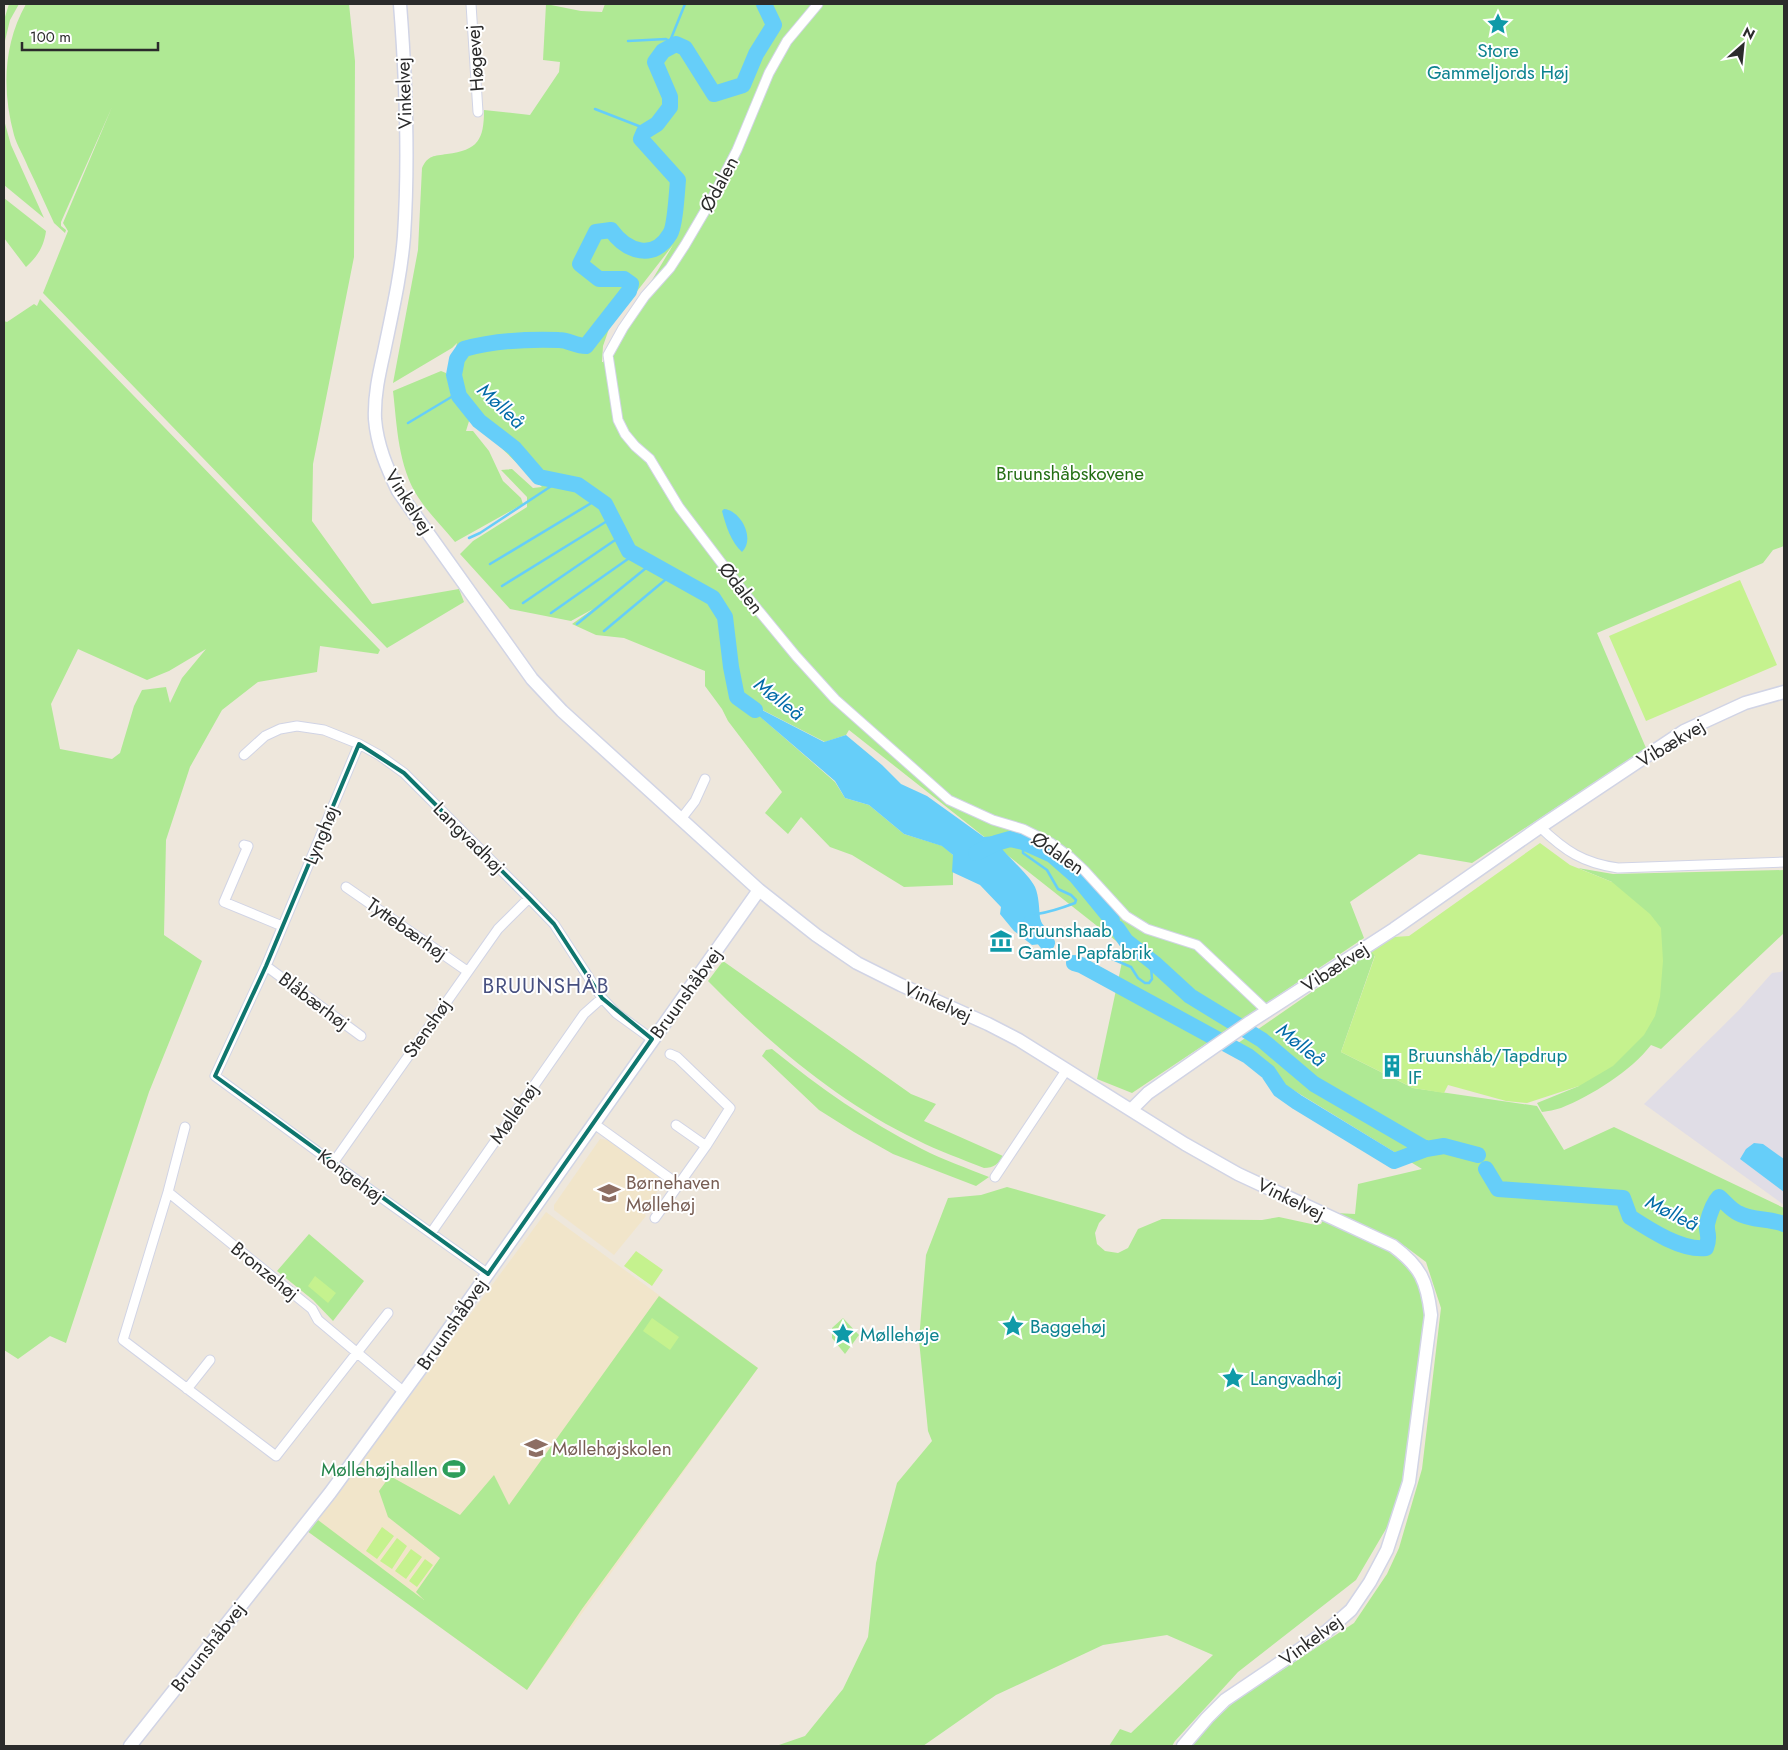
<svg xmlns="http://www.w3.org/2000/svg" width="1788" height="1750" font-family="Jost,sans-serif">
<rect width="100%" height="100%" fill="#eee7dc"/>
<path fill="#e0dde6" d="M1784 968V1205L1644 1104 1738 1011 1772 973 1781 972Z"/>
<path fill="#f1e5ca" d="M600 1139 608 1140 665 1181 643 1211 646 1216 614 1255 554 1210V1205Z
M546 1212 758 1368 527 1690 307 1531 365 1457Z"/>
<path fill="#afe994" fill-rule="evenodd" d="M9 4H19L10 20 4 45V20Z
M26 4H349L355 61 354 257 313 464 312 521 372 604 459 589 464 602 387 648 43 293 68 231 63 223 112 107 61 222V226L66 230 65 233 54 223C45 204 37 185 28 167 24 156 17 146 14 135 2 91 3 45 26 4Z
M546 4 581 11 602 12 605 4H1784V546L1773 550 1763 563 1597 633 1646 748 1472 863 1419 854 1350 902 1364 938 1132 1093 1097 1079 1125 948 849 730 846 735 825 742 739 698 835 782 845 798 869 805 904 834 943 846 953 855V885L904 887 852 855 830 847 801 817 788 834 765 813 782 792 728 721 722 709 705 686V671L624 638 596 635 572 624 593 609 571 621 510 609 460 554 473 541 527 507V497L501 470 512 469 533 488 542 487 470 418 466 431H473L489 451 503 481 521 498 523 504 455 542C443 527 428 513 418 497 398 466 397 426 393 391L441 371 446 373 451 395 465 411C446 381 449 376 457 343L452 348 393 383 418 250 422 168C428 155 434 156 447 154 478 150 484 140 484 110L530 115 559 72 560 62 543 60ZM673 245 603 362H602L603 346 610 326Z
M4 120 11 145 44 218 4 185Z
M4 198 46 231C44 246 38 256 26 267L4 238Z
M40 299 380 650 378 654 320 646 317 672 258 682 222 710 190 767 166 840 164 935 202 961 149 1092 66 1343 50 1336 18 1359 4 1350V321L7 322 34 304 37 306ZM78 649 147 680 169 671 206 649 182 678 170 703 166 687 142 690 134 706 120 753 112 759 60 749 51 704Z
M1578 868 1613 874 1784 870V933L1661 1049 1651 1045C1631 1071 1591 1096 1561 1108 1555 1110 1548 1111 1542 1112L1537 1103 1579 1086 1612 882Z
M1371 951 1375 955 1341 1052 1413 1088 1537 1106 1564 1150 1614 1127 1784 1208V1746H1191L1202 1732 1235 1701 1354 1623 1387 1574 1399 1548 1422 1469 1441 1308 1426 1262 1406 1247 1336 1213 1355 1214 1358 1184 1422 1169 1228 1050Z
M723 961 911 1094 936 1104 924 1121 1003 1156C998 1164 994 1168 984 1168 962 1159 938 1151 917 1140 838 1102 769 1043 708 981Z
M772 1049C820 1088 867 1121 922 1149 943 1160 967 1168 989 1177L976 1186 893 1154 854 1132 819 1110 762 1056 766 1050Z
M1007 1187 1106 1215 1099 1223 1095 1233 1097 1244 1105 1251 1118 1253 1128 1248 1138 1229 1162 1219 1262 1220 1279 1217 1316 1225 1321 1224 1323 1220 1387 1249 1411 1267 1425 1300 1426 1332 1403 1500 1356 1580 1238 1672 1175 1741 1172 1746H1109L1120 1729 1131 1733 1213 1655 1167 1635 1103 1645 996 1695 923 1746H776L805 1736 843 1689 868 1637 876 1563 897 1483 932 1441 928 1431 919 1340 926 1255 948 1198 981 1195Z
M309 1234 364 1281 333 1321 313 1300 277 1271Z
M659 1296 758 1368 582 1609 527 1690 307 1531 318 1520 424 1600 416 1592 440 1558 388 1517 379 1491 390 1476 460 1515 494 1475 509 1505Z
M843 1318 859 1335 845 1354 832 1338V1328Z"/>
<path fill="#c5f28e" d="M1740 580 1777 665 1646 721 1609 636Z
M1540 843 1570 865 1612 882 1650 914 1661 928 1663 961 1660 997 1655 1016 1644 1035 1613 1066 1579 1086 1527 1103 1506 1101 1448 1085 1444 1093 1413 1088 1341 1052 1375 956 1371 951 1394 937 1409 936Z
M636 1251 663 1270 652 1286 624 1266Z
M315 1276 336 1293 328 1303 308 1286Z
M652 1318 679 1337 670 1350 643 1331Z
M382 1527 394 1536 377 1559 366 1551Z
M397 1538 407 1546 392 1569 380 1561Z
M411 1549 422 1557 406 1579 395 1571Z
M425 1559 433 1565 417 1587 409 1581Z"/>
<path fill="#66cef9" d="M724 509C740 510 756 538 742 552 731 542 726 526 722 511Z
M737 697 824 742 846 735 882 765 901 784 927 796 984 837 994 836C998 850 1027 871 1035 887 1039 896 1039 908 1040 918 1042 924 1044 930 1046 937L1041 944 1032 945 1014 931 1000 914 1001 907 980 885 952 872 953 855 942 846 904 834 869 805 845 798 835 781Z
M1754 1143 1763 1144 1784 1159V1192L1740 1159 1746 1149Z"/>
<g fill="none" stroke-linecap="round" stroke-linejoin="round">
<path stroke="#66cef9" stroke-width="2.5" d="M628 41 666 39 676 44
M670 41 685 4
M595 109 649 130
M408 423 458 393
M469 538 480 533 559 481
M490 564 598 499
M502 586 612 518
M523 603 621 536
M551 613 635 554
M577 624 651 564
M604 631 671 575
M1023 842V853L1047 870 1058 889 1071 895 1076 900 1075 903C1062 908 1050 912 1037 914
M1081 965 1090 953 1094 951 1131 967 1138 978 1145 983H1149L1152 979 1151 967 1154 963"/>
<path stroke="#66cef9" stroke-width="16" d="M755 710 737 697 731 667 725 617 713 598 629 551 605 504 578 485 539 477 514 448 479 421 459 396 454 375 457 359 464 349C492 341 529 339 559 340 568 340 576 346 586 346L629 291 631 284 624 279H599L580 264 596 232 611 230C627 252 654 261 670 234 675 227 677 191 678 180L641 139 644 132 657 124 670 107V97L655 62 663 51 676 44 685 48 714 94 743 85 756 54 774 25 764 4
M976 853 996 843 1010 839 1023 842 1052 855 1076 876 1112 920
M1031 922 1047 943
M1117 928 1126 941 1154 963 1190 996 1262 1040 1314 1084 1426 1149
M1074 963 1081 965 1248 1056 1268 1072 1280 1090 1297 1102 1394 1161 1426 1149 1444 1146 1478 1155
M1486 1169 1498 1189 1623 1198 1630 1217C1650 1230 1682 1251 1706 1248 1711 1235 1706 1234 1707 1224 1709 1216 1713 1203 1719 1197 1725 1202 1731 1210 1738 1213 1752 1221 1769 1218 1784 1224"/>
<defs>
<path id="street" d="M471 4 478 112
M818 4 787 41 769 73 737 150 712 199 685 245 670 268 645 296 623 328 608 355 618 420 625 434 635 446 650 459 679 507 745 594 796 656 835 699 949 800 993 820 1023 829 1051 843 1070 857 1084 870 1126 916 1147 929 1197 945 1267 1011
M359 744 266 966 215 1076 333 1163 488 1274
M244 755 265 736 280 729 297 726 324 730 359 744 379 755 404 773 529 898 554 924 602 998 616 1013 652 1039
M681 819 695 801 705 779
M1540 827C1565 851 1583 863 1618 868L1784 862
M244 845 248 846 224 902 282 926
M346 887 467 971
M266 966 361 1036
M593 1123 679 1185
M676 1125 706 1146
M185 1127 168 1192 123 1340 276 1456 388 1313
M333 1163 498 929 529 898
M995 1177 1067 1069
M168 1192 312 1309 318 1320 404 1392
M655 1218 706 1146 730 1108 677 1057 670 1054
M431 1233 584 1014 602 998
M187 1389 210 1360"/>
<path id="secondary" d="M400 4C406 80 409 159 404 236 401 275 392 313 384 352 379 374 374 396 375 419 377 445 387 468 398 491L532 679 562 711 759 890 816 935 857 963 901 985 988 1024 1019 1040 1185 1144 1238 1174 1393 1246C1421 1267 1427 1281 1431 1315L1409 1482 1387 1550 1370 1582 1351 1610 1327 1631 1225 1700 1207 1718 1183 1746
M1131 1110 1148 1093 1250 1022 1394 929 1540 827 1684 731 1745 703 1784 692
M130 1746 330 1493 419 1371 759 890"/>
</defs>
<use href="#street" stroke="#d1d4e5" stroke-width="11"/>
<use href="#secondary" stroke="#d1d4e5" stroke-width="15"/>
<use href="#street" stroke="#fff" stroke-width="9"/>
<use href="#secondary" stroke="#fff" stroke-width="12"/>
</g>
<path fill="none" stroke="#0f766e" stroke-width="4" stroke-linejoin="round" d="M359 744 404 773 529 898 554 924 602 998 652 1039 488 1274 215 1076 266 966Z"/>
<defs>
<symbol id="sight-bare" viewBox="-9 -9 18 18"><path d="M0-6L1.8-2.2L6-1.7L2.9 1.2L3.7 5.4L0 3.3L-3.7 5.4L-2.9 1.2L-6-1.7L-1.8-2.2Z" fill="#0f9aa8" stroke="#fff" stroke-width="2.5" paint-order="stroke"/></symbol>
<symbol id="museum-bare" viewBox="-9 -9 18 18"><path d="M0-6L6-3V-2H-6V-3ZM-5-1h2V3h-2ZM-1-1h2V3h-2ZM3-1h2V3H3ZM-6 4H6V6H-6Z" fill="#0f9aa8" stroke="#fff" stroke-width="2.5" paint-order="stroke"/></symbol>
<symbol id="building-bare" viewBox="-9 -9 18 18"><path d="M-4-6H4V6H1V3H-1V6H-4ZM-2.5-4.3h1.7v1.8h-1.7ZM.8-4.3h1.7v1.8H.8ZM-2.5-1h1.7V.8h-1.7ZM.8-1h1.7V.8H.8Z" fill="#0f9aa8" stroke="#fff" stroke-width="2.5" paint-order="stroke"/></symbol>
<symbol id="school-bare" viewBox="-9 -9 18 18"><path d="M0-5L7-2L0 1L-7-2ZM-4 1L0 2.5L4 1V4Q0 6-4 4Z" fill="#8d6e63" stroke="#fff" stroke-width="2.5" paint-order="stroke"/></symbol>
<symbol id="stadium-bare" viewBox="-9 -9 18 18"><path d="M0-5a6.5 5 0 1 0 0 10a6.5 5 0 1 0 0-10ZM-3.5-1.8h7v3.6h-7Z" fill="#2e9e5b" stroke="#fff" stroke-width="2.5" paint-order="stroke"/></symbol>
</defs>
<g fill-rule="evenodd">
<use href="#sight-bare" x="1482" y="8" width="32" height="32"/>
<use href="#museum-bare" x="985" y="925" width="32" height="32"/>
<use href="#building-bare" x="1376" y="1050" width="32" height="32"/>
<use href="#school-bare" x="593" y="1177" width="32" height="32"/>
<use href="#sight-bare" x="997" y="1310" width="32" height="32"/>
<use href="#sight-bare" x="827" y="1318" width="32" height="32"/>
<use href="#sight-bare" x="1217" y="1362" width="32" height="32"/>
<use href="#school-bare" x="520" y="1432" width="32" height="32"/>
<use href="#stadium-bare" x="438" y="1453" width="32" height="32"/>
</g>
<g text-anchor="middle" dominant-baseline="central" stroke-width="4" stroke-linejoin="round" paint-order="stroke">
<g font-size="19" fill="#0d838f" stroke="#fff" text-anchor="start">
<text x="1498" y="50" text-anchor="middle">Store<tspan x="1498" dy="22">Gammeljords Høj</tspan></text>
<text x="1018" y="930">Bruunshaab<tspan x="1018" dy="22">Gamle Papfabrik</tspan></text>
<text x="1408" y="1055">Bruunshåb/Tapdrup<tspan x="1408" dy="22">IF</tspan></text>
<text x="1030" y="1326">Baggehøj</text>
<text x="860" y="1334">Møllehøje</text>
<text x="1250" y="1378">Langvadhøj</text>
</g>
<g font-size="19" fill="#2b2b2b" stroke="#fff">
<text transform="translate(475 58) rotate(-94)">Høgevej</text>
<text transform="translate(404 93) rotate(-92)">Vinkelvej</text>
<text transform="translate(719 184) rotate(-62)">Ødalen</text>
<text transform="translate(409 502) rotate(58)">Vinkelvej</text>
<text transform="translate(741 588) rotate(52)">Ødalen</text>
<text transform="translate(1671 743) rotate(-31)">Vibækvej</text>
<text transform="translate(321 835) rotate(-68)">Lynghøj</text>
<text transform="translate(469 838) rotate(45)">Langvadhøj</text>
<text transform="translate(1058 853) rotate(35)">Ødalen</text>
<text transform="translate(407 929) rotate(35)">Tyttebærhøj</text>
<text transform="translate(1335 967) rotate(-33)">Vibækvej</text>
<text transform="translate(686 993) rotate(-54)">Bruunshåbvej</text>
<text transform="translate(314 1001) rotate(37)">Blåbærhøj</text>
<text transform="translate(938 1002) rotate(24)">Vinkelvej</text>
<text transform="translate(427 1028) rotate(-55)">Stenshøj</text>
<text transform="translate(514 1113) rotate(-55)">Møllehøj</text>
<text transform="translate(351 1176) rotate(36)">Kongehøj</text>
<text transform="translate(1291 1199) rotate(26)">Vinkelvej</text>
<text transform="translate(265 1271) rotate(39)">Bronzehøj</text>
<text transform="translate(452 1324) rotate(-55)">Bruunshåbvej</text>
<text transform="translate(1311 1640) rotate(-36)">Vinkelvej</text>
<text transform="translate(208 1647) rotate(-52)">Bruunshåbvej</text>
</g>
<g font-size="19" fill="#246f14" stroke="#fff">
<text x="1070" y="473">Bruunshåbskovene</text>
</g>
<g font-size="19" fill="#785e54" stroke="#fff" text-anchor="start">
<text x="626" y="1182">Børnehaven<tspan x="626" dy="22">Møllehøj</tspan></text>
<text x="552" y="1448">Møllehøjskolen</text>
</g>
<g font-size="19" fill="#27864d" stroke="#fff" text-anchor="end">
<text x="438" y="1469">Møllehøjhallen</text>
</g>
<g font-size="20" font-style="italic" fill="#026ba8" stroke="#fff">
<text transform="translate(501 406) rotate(43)">Mølleå</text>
<text transform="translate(779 699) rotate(38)">Mølleå</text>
<text transform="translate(1301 1045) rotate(39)">Mølleå</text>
<text transform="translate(1672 1213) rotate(27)">Mølleå</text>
</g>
<g font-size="21" letter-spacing="1" fill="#475080" stroke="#fff">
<text x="546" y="986">BRUUNSHÅB</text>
</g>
</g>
<rect width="1788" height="1750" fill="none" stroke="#2b2b2b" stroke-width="10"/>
<g transform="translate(1743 45) rotate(27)" stroke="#ffffff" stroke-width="4" paint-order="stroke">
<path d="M0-4L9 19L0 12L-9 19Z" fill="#2b2b2b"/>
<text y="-8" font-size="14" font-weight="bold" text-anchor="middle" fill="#2b2b2b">N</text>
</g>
<path d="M22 42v8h136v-8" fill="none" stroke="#2b2b2b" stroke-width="2.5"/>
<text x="30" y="42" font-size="15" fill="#2b2b2b" stroke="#ffffff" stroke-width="4" paint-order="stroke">100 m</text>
</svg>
